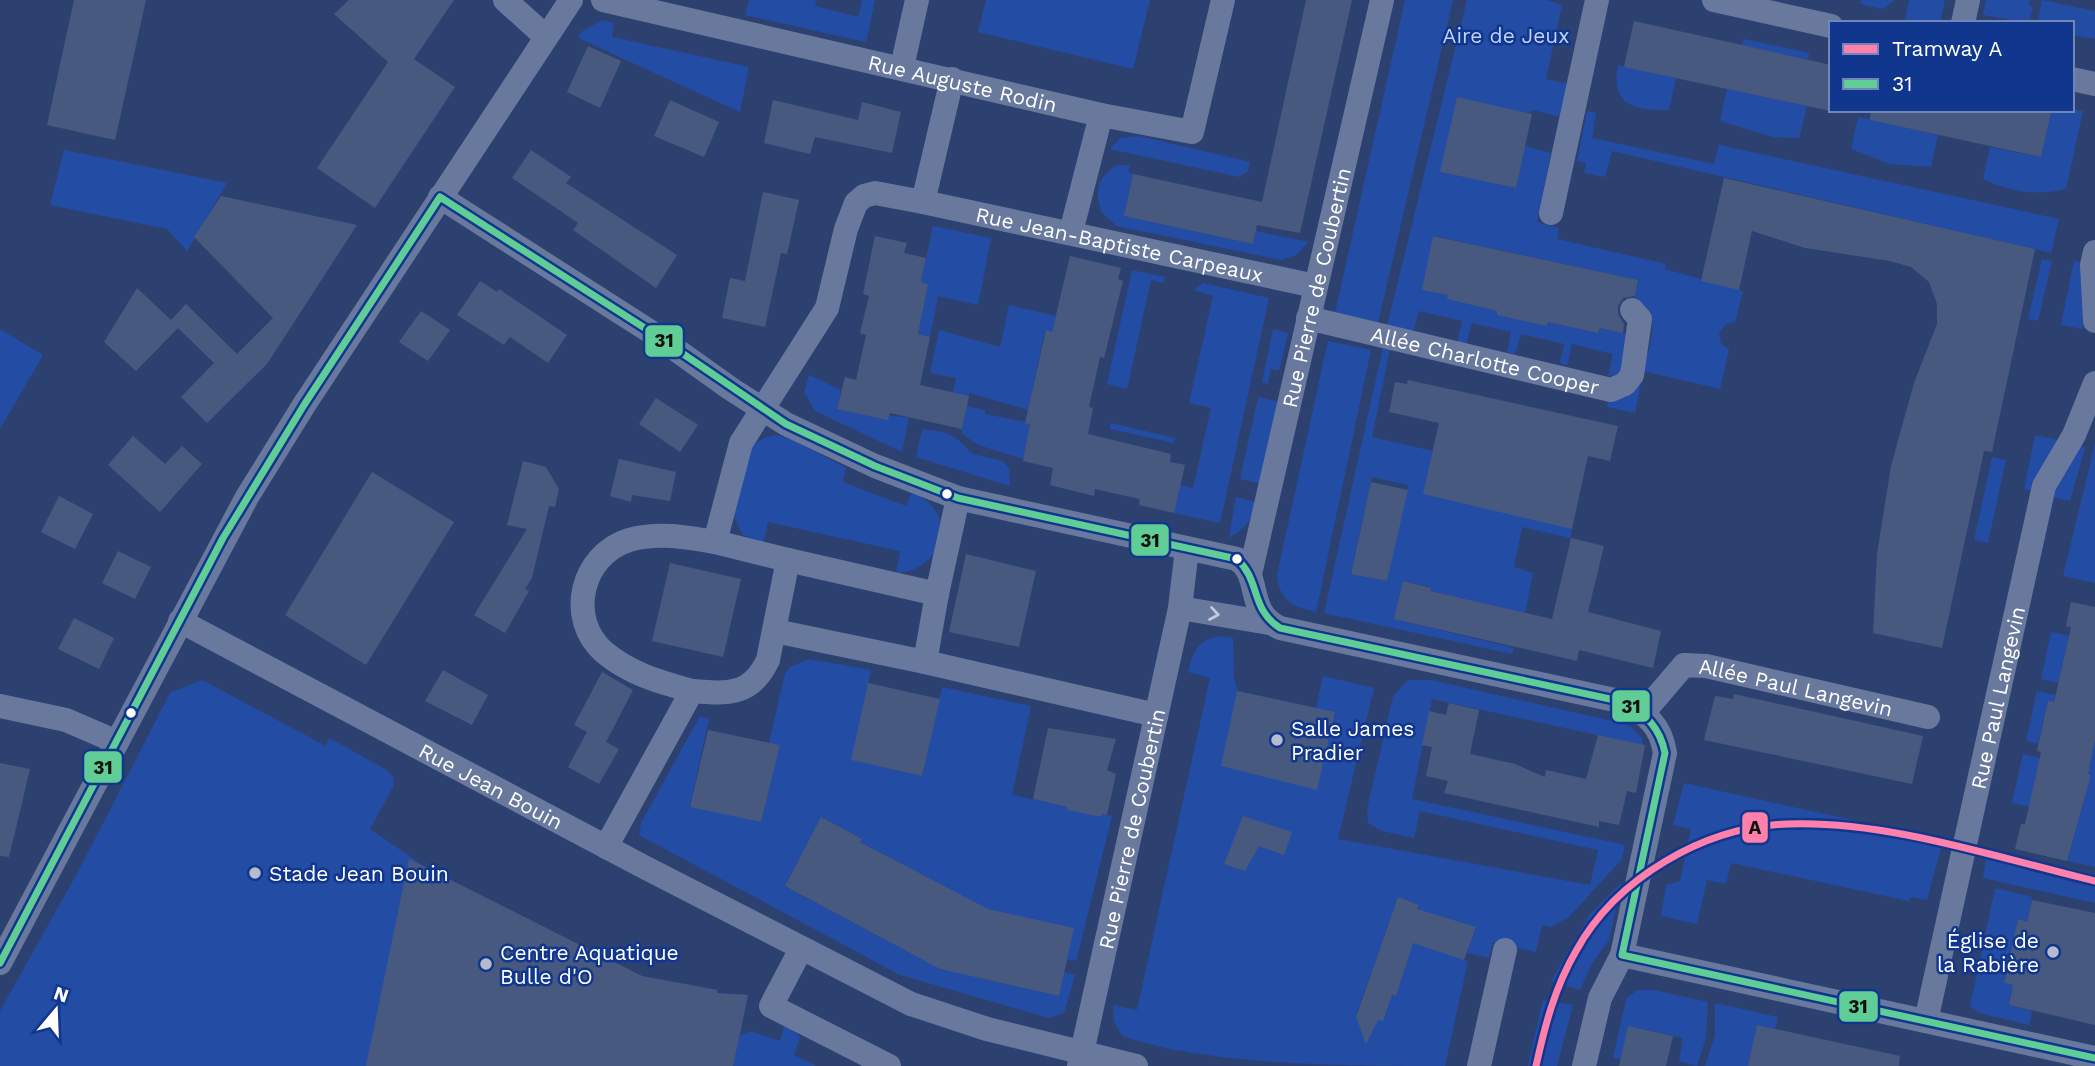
<svg xmlns="http://www.w3.org/2000/svg" width="2095" height="1066" font-family="'Work Sans',sans-serif">
<rect width="100%" height="100%" fill="#2d4171"/>
<path fill="#234ca5" fill-rule="evenodd" d="M749 0H816L815 6 858 17 862 0H875L866 42 745 15Z
M986 0H1150L1133 69 978 32Z
M1405 0H1453L1378 323 1335 313Z
M1467 0H1546L1562 5 1546 79 1568 84 1561 117 1533 110 1441 172 1461 177H1498L1497 184 1515 188 1524 146 1551 153 1537 222 1559 228 1557 239 1666 264 1665 269 1743 291 1735 322 1726 324 1719 333 1721 344 1729 349 1720 389 1643 371C1650 340 1663 319 1635 297L1638 280 1434 236 1422 290 1448 295V299L1497 311V315L1547 326 1548 322 1598 333 1600 328 1627 334 1620 374 1608 376 1613 354 1572 344 1567 365 1560 363 1564 344 1521 334 1515 354 1507 352 1511 332 1472 323 1466 345 1457 343 1462 321 1419 311 1413 332 1387 326Z
M1861 0H1895L1883 9 1860 4Z
M1909 0H1945L1940 23 1905 21Z
M1986 0H2030L2029 6 2033 7 2029 23 1983 15Z
M2042 0 2095 11V39L2072 35V23H2037Z
M602 20 614 23 612 37 749 67 740 112 578 38 581 32Z
M1744 39 1809 53 1808 60 1741 46Z
M1618 65 1676 78 1669 110C1635 110 1610 106 1618 65Z
M1727 89 1807 106 1799 138 1773 137 1720 121Z
M2072 109 2083 111 2066 189C2035 196 2011 192 1983 179L1990 147 2041 157 2051 114 2038 110Z
M1587 111 1596 113 1592 138 1714 164 1719 145 2059 219 2051 253 1612 151 1605 177 1584 173 1586 163 1577 161Z
M1858 117 1938 135 1931 167 1890 164 1851 149Z
M1139 136 1250 162 1248 171 1239 177 1110 149 1120 138Z
M64 150 227 183 187 251 167 229 50 205Z
M1118 165H1130L1128 172 1133 174 1124 216 1253 244 1256 231 1308 242 1296 255 1281 260 1117 226 1102 213C1094 193 1097 175 1118 165Z
M933 226 991 238 978 305 938 296 930 337 918 334 928 284 921 282Z
M2042 259 2052 261 2038 321 2028 319Z
M2074 261 2081 263 2083 329 2061 325Z
M1132 270 1165 277 1164 283 1151 280 1127 389 1107 384Z
M1203 283 1269 298 1220 523 1174 513 1180 485 1193 488 1211 408 1189 403 1213 296 1193 290Z
M1009 305 1056 316 1052 332 1045 331 1028 410 969 393 968 396 953 393 956 378 930 373 939 330 1000 347Z
M0 329 43 355 0 429Z
M1273 329 1288 333 1279 371 1271 369 1268 384 1262 382Z
M1328 341 1371 350 1316 612C1294 607 1279 601 1277 575Z
M1383 347 1390 348 1372 437 1433 451 1424 494 1572 527 1571 538 1522 527 1514 567 1533 573 1525 613 1430 591 1431 587 1403 581 1395 619 1514 648 1512 654 1324 613ZM1372 477 1408 485 1386 581 1351 573Z
M809 375 841 390 837 408 909 418 902 452 815 411 804 392Z
M1641 384 1635 413 1607 407 1609 399 1625 398Z
M1258 397 1279 402 1261 484 1240 479Z
M967 406 985 410V414L1031 423 1024 459 978 445 961 433Z
M1111 423 1175 438 1174 443 1110 429Z
M922 429 943 432 956 438 973 454 1003 461 1009 469 1010 486 916 457Z
M776 435 794 440 846 468 843 482 906 506 912 492C959 510 945 571 896 573L900 551 768 522 763 544 743 535 734 517 751 446 766 437Z
M2035 435 2058 440 2033 491 2024 489Z
M2095 443V583L2063 576Z
M2080 445 2085 448 2070 501 2052 497Z
M1992 457 2006 460 1988 543 1974 540Z
M1236 497 1257 502C1253 520 1244 529 1229 538Z
M2051 632 2069 636 2058 683 2041 679Z
M1220 636 1233 638 1234 679 1238 691 1316 708 1323 676 1374 688 1338 839 1590 885 1598 850 1420 811 1414 838 1382 831 1368 823 1367 809 1393 696 1408 680H1431L1621 723 1630 726 1642 738 1643 745 1432 699 1412 799 1625 845 1622 859 1569 917 1551 927 1542 925 1536 952 1493 942 1489 958 1467 953 1475 927 1456 921 1452 931 1414 919 1419 905 1398 898 1357 1012 1359 1026 1392 995 1396 996 1411 942 1468 961 1445 1066C1348 1066 1210 1066 1122 1036L1114 1021 1113 1005 1137 1010 1210 678 1188 672C1193 651 1198 640 1220 636Z
M809 659 871 670 852 760 922 776 942 687 1031 706 1012 795 1067 807V810L1101 817 1102 814 1112 816 1076 961 1067 959 979 905 860 842 861 839 821 817 785 886 944 971 955 950 971 976 1059 996 1064 972 1075 975 1064 1013 1049 1018 900 975 639 835 641 823 700 716 709 719 690 806 761 822 779 746 769 743 785 674 790 667Z
M202 680 326 746 329 738 387 770 394 778 393 787 370 829 434 873 642 976 717 990 718 993 748 995 740 1036 750 1031 780 1041 785 1023 800 1037 794 1055 816 1066H0V1011L80 868 170 693Z
M2037 691 2055 695 2054 702 2048 701 2038 744 2026 741Z
M2095 740V867L2067 861 2091 775 2088 774Z
M2023 754 2040 758 2029 807 2012 803Z
M1684 783 1943 840 1927 900 1911 897 1909 901 1731 863 1726 884 1707 880 1697 924 1661 916 1666 885 1680 881 1691 829 1673 825Z
M1987 850 2095 874V903L1983 878Z
M1622 882 1609 940 1591 965 1580 990 1551 981 1591 913Z
M1995 888 2032 897 2027 922 2018 920 2004 983 2013 985 2009 1005 2032 1011 2029 1025 1980 1013 1970 1006Z
M1637 990H1653L1708 1002 1706 1038 1697 1066 1679 1061 1683 1038 1628 1026 1621 1060 1613 1058 1626 999Z
M1543 1000 1573 1005 1557 1066H1528Z
M1715 1003 1778 1017 1775 1029 1757 1025 1748 1066H1705L1715 1035Z"/>
<path fill="#485980" d="M74 0H146L115 140 47 125Z
M349 0H454L414 59 455 87 375 208 317 168 388 62 334 14Z
M1306 0H1352L1300 233 1257 225 1253 244 1124 216 1133 174 1262 202Z
M1634 21 1831 65V111L1624 67Z
M588 46 621 61 600 108 567 92Z
M1457 97 1532 114 1516 188 1440 172Z
M670 100 719 122 704 157 654 136Z
M773 100 858 120 862 102 901 112 892 153 815 137 810 154 764 143Z
M1871 110H2038L2051 113 2041 157 1870 120Z
M531 150 571 177 566 183 677 255 656 288 573 230 578 223 512 178Z
M1724 178 2035 249 1992 452 1984 451 1942 648 1873 633 1877 554 1891 466 1914 383 1937 324V304L1929 282 1911 267 1890 261 1805 248 1752 231 1739 290 1701 281Z
M763 192 799 200 787 254 781 253 765 327 722 318 730 278 745 281Z
M221 196 357 225 267 364 207 423 181 397 214 363 178 328 136 371 104 342 137 288 171 320 186 304 237 354 273 318 194 237Z
M875 236 907 243 904 253 926 258 921 282 928 284 918 334 930 337 920 385 969 396 962 429 890 413 888 420 837 409 845 377 856 380 866 335 860 333 869 296 863 294Z
M1433 236 1638 280 1635 296 1623 298 1618 306V314L1624 324 1623 333 1600 328 1598 333 1548 322 1547 326 1497 315V311L1447 299 1448 295 1422 290Z
M1070 256 1121 268 1118 279 1123 281 1104 358 1100 357 1089 407 1093 408 1088 434 1171 454 1170 462 1185 465 1174 513 1139 505 1140 499 1095 489 1094 496 1050 485 1053 468 1023 461 1030 424 1025 423 1046 330 1052 332Z
M480 281 497 292 499 289 567 335 548 363 510 337 504 345 457 315Z
M421 311 450 330 428 361 399 342Z
M1408 380 1618 426 1610 461 1588 456 1572 529 1423 494 1439 423 1389 412 1395 382 1407 384Z
M656 398 698 425 680 452 639 424Z
M133 436 165 464 182 446 202 464 160 512 108 465Z
M619 459 676 472 670 501 632 495 631 502 610 496Z
M523 461 546 467 559 489 555 507 549 506 532 578 525 589 529 591 505 633 474 615 527 529 507 525Z
M372 472 454 522 366 665 285 615Z
M1371 482 1408 490 1387 581 1351 574Z
M59 496 93 514 75 549 41 532Z
M1571 538 1604 546 1588 612 1661 631 1653 668 1579 650 1577 661 1394 619 1403 581 1431 588 1430 591 1552 619Z
M118 551 151 567 135 599 102 583Z
M966 554 1036 571 1019 647 949 632Z
M670 563 741 579 723 657 652 641Z
M2071 602 2095 607V740L2088 774 2091 775 2067 861 2015 849 2021 824H2025L2041 752 2037 751 2048 701 2054 702 2071 627 2066 626Z
M74 618 114 638 99 669 58 649Z
M443 670 488 695 472 725 425 701Z
M602 672 633 690 606 742 619 749 599 784 568 767 587 732 574 725Z
M868 683 940 699 922 776 851 760Z
M1237 691 1335 712 1317 790 1221 766Z
M1734 694 1923 736 1912 784 1704 740 1715 696 1733 699Z
M1449 703 1479 710 1470 754 1515 764 1545 777 1546 770 1586 779 1598 735 1645 745 1636 793 1627 791 1619 825 1599 821V827L1444 793 1448 781 1426 776 1432 747 1422 745 1429 711 1446 715Z
M1048 728 1116 739 1107 770 1116 774 1107 815 1102 814 1101 817 1067 810V807L1033 799Z
M708 730 780 745 761 822 690 807Z
M0 763 30 769 9 857 0 856Z
M1243 816 1292 832 1284 855 1259 846 1245 871 1224 864Z
M821 817 862 839 860 842 988 909 1074 928 1059 996 940 969 785 886Z
M409 859 642 976 717 990V993L748 995 733 1066H366Z
M1398 897 1419 905 1417 909 1476 927 1464 960 1413 943 1396 996 1392 995 1383 1021 1378 1020 1366 1044 1356 1017Z
M2032 900 2095 913V1025L2009 1005 2013 985 2004 983 2018 919 2027 922Z
M1757 1025 1900 1056 1899 1066H1748Z
M1628 1026 1673 1036 1666 1066H1619Z"/>
<g fill="none" stroke-linecap="round" stroke-linejoin="round">
<g stroke="#69799d" stroke-width="24">
<path d="M505 0 546 37"/>
<path id="s1" d="M603 0 1101 115 1192 132 1223 0"/>
<path d="M1714 0 1831 26"/>
<path d="M1963 23 1968 0"/>
<path d="M902 67 917 0"/>
<path d="M2072 79 2095 84"/>
<path d="M440 197 654 334 731 389 786 424 875 466 958 498 1237 559C1263 576 1244 611 1280 628L1624 702C1647 714 1661 726 1665 753L1622 955 1600 998 1584 1066"/>
<path id="s2" d="M923 202 1315 286"/>
<path d="M1551 213 1597 0"/>
<path d="M1071 232 1101 115"/>
<path d="M2095 252 2092 265 2095 321"/>
<path id="s3" d="M1308 318 1611 390 1625 384 1632 375 1640 319 1632 310"/>
<path id="s4" d="M1250 574 1382 0"/>
<path d="M937 594 958 498"/>
<path d="M1180 608 1269 623"/>
<path id="s5" d="M180 621 646 868 911 1004 987 1029 1136 1066"/>
<path d="M775 631 925 662 937 594 788 560"/>
<path d="M925 662 1156 715"/>
<path d="M692 691C728 694 751 696 768 660L788 560 715 542"/>
<path d="M0 706 66 720 117 742"/>
<path id="s6" d="M1643 713 1684 665 1706 666 1928 717"/>
<path d="M606 847 692 691C660 682 630 674 604 652 566 619 581 555 629 540 658 532 686 537 715 542L741 443 827 308 846 229 856 203 864 196 875 193 923 202 952 79"/>
<path d="M801 949 771 1006 889 1066"/>
<path d="M1622 955 2095 1058"/>
<path d="M0 963 247 497 304 405 571 0"/>
<path id="s7" d="M1926 1021 2044 486 2074 435 2095 383"/>
<path id="s8" d="M1079 1066 1180 608 1187 549"/>
<path d="M1479 1066 1505 950"/>
</g>
<defs>
<path id="bus-1" d="M440 197 654 334 786 424 875 466 958 498 1237 559C1261 581 1250 609 1280 628L1624 702C1646 714 1660 728 1665 753L1622 955
M1622 955 2095 1058
M0 963 223 538 304 405 440 197"/>
</defs>
<use href="#bus-1" stroke="#10368e" stroke-width="12"/>
<use href="#bus-1" stroke="#5fcd95" stroke-width="7"/>
<defs>
<path id="tram-1" d="M1536 1066C1545 1025 1555 987 1576 951 1616 878 1704 827 1787 824 1887 820 1998 858 2095 881"/>
</defs>
<use href="#tram-1" stroke="#10368e" stroke-width="12"/>
<use href="#tram-1" stroke="#ff80aa" stroke-width="7"/>
</g>
<defs><path id="oneway-chevron" d="M-2-3.5L2.5 0L-2 3.5" fill="none" stroke-width="1.6" stroke-linecap="round" stroke-linejoin="round" transform="scale(1.75)"/></defs>
<use stroke="#c3c9d8" href="#oneway-chevron" transform="translate(1214 614) rotate(9)"/>
<g fill="#fff" stroke="#10368e" stroke-width="2.5">
<circle cx="947" cy="494" r="6"/>
<circle cx="1237" cy="559" r="6"/>
<circle cx="131" cy="713" r="6"/>
</g>
<g fill="#b6bccd" stroke="#10368e" stroke-width="2.5">
<circle cx="1277" cy="740" r="7"/>
<circle cx="255" cy="873" r="7"/>
<circle cx="2053" cy="952" r="7"/>
<circle cx="486" cy="964" r="7"/>
</g>
<g text-anchor="middle" dominant-baseline="central" stroke-width="5" stroke-linejoin="round" paint-order="stroke">
<g font-size="21" fill="#bfd3fd" stroke="#10368e">
<text x="1506" y="35">Aire de Jeux</text>
</g>
<g font-size="21" fill="#fff" stroke="#10368e">
<text stroke="none"><textPath href="#s1" startOffset="369">Rue Auguste Rodin</textPath></text>
<text stroke="none"><textPath href="#s2" startOffset="201">Rue Jean-Baptiste Carpeaux</textPath></text>
<text stroke="none"><textPath href="#s4" startOffset="294">Rue Pierre de Coubertin</textPath></text>
<text stroke="none"><textPath href="#s3" startOffset="182">Allée Charlotte Cooper</textPath></text>
<text stroke="none"><textPath href="#s6" startOffset="177">Allée Paul Langevin</textPath></text>
<text stroke="none"><textPath href="#s7" startOffset="331">Rue Paul Langevin</textPath></text>
<text stroke="none"><textPath href="#s5" startOffset="352">Rue Jean Bouin</textPath></text>
<text stroke="none"><textPath href="#s8" startOffset="243">Rue Pierre de Coubertin</textPath></text>
</g>
<g font-size="21" fill="#fff" stroke="#10368e" text-anchor="start">
<text x="1291" y="728">Salle James<tspan x="1291" dy="24">Pradier</tspan></text>
<text x="269" y="873">Stade Jean Bouin</text>
<text x="2039" y="940" text-anchor="end">Église de<tspan x="2039" dy="24">la Rabière</tspan></text>
<text x="500" y="952">Centre Aquatique<tspan x="500" dy="24">Bulle d'O</tspan></text>
</g>
</g>
<g stroke="#10368e" stroke-width="2.5">
<rect x="644" y="324" width="40" height="34" rx="7" fill="#5fcd95"/>
<rect x="1130" y="523" width="40" height="34" rx="7" fill="#5fcd95"/>
<rect x="1611" y="689" width="40" height="34" rx="7" fill="#5fcd95"/>
<rect x="83" y="750" width="40" height="34" rx="7" fill="#5fcd95"/>
<rect x="1741" y="811" width="28" height="33" rx="7" fill="#ff80aa"/>
<rect x="1838" y="990" width="41" height="33" rx="7" fill="#5fcd95"/>
</g>
<g font-size="19" text-anchor="middle" font-weight="bold" fill="#111">
<text x="664" y="347">31</text>
<text x="1150" y="547">31</text>
<text x="1631" y="713">31</text>
<text x="103" y="774">31</text>
<text x="1755" y="834">A</text>
<text x="1858" y="1013">31</text>
</g>
<rect x="1829" y="21" width="245" height="91" fill="#10368e" stroke="#7086bb" stroke-width="2"/>
<rect x="1843" y="44" width="35" height="10" fill="#ff80aa" stroke="#7086bb" stroke-width="2"/>
<text x="1892" y="56" font-size="21" fill="#ffffff">Tramway A</text>
<rect x="1843" y="79" width="35" height="10" fill="#5fcd95" stroke="#7086bb" stroke-width="2"/>
<text x="1892" y="91" font-size="21" fill="#ffffff">31</text>
<g transform="translate(56 1010) rotate(19)" stroke="#10368e" stroke-width="5" paint-order="stroke">
<path d="M0-5L12 26L0 18L-12 26Z" fill="#ffffff"/>
<text y="-10" font-size="19" font-weight="bold" text-anchor="middle" fill="#ffffff">N</text>
</g>
</svg>
